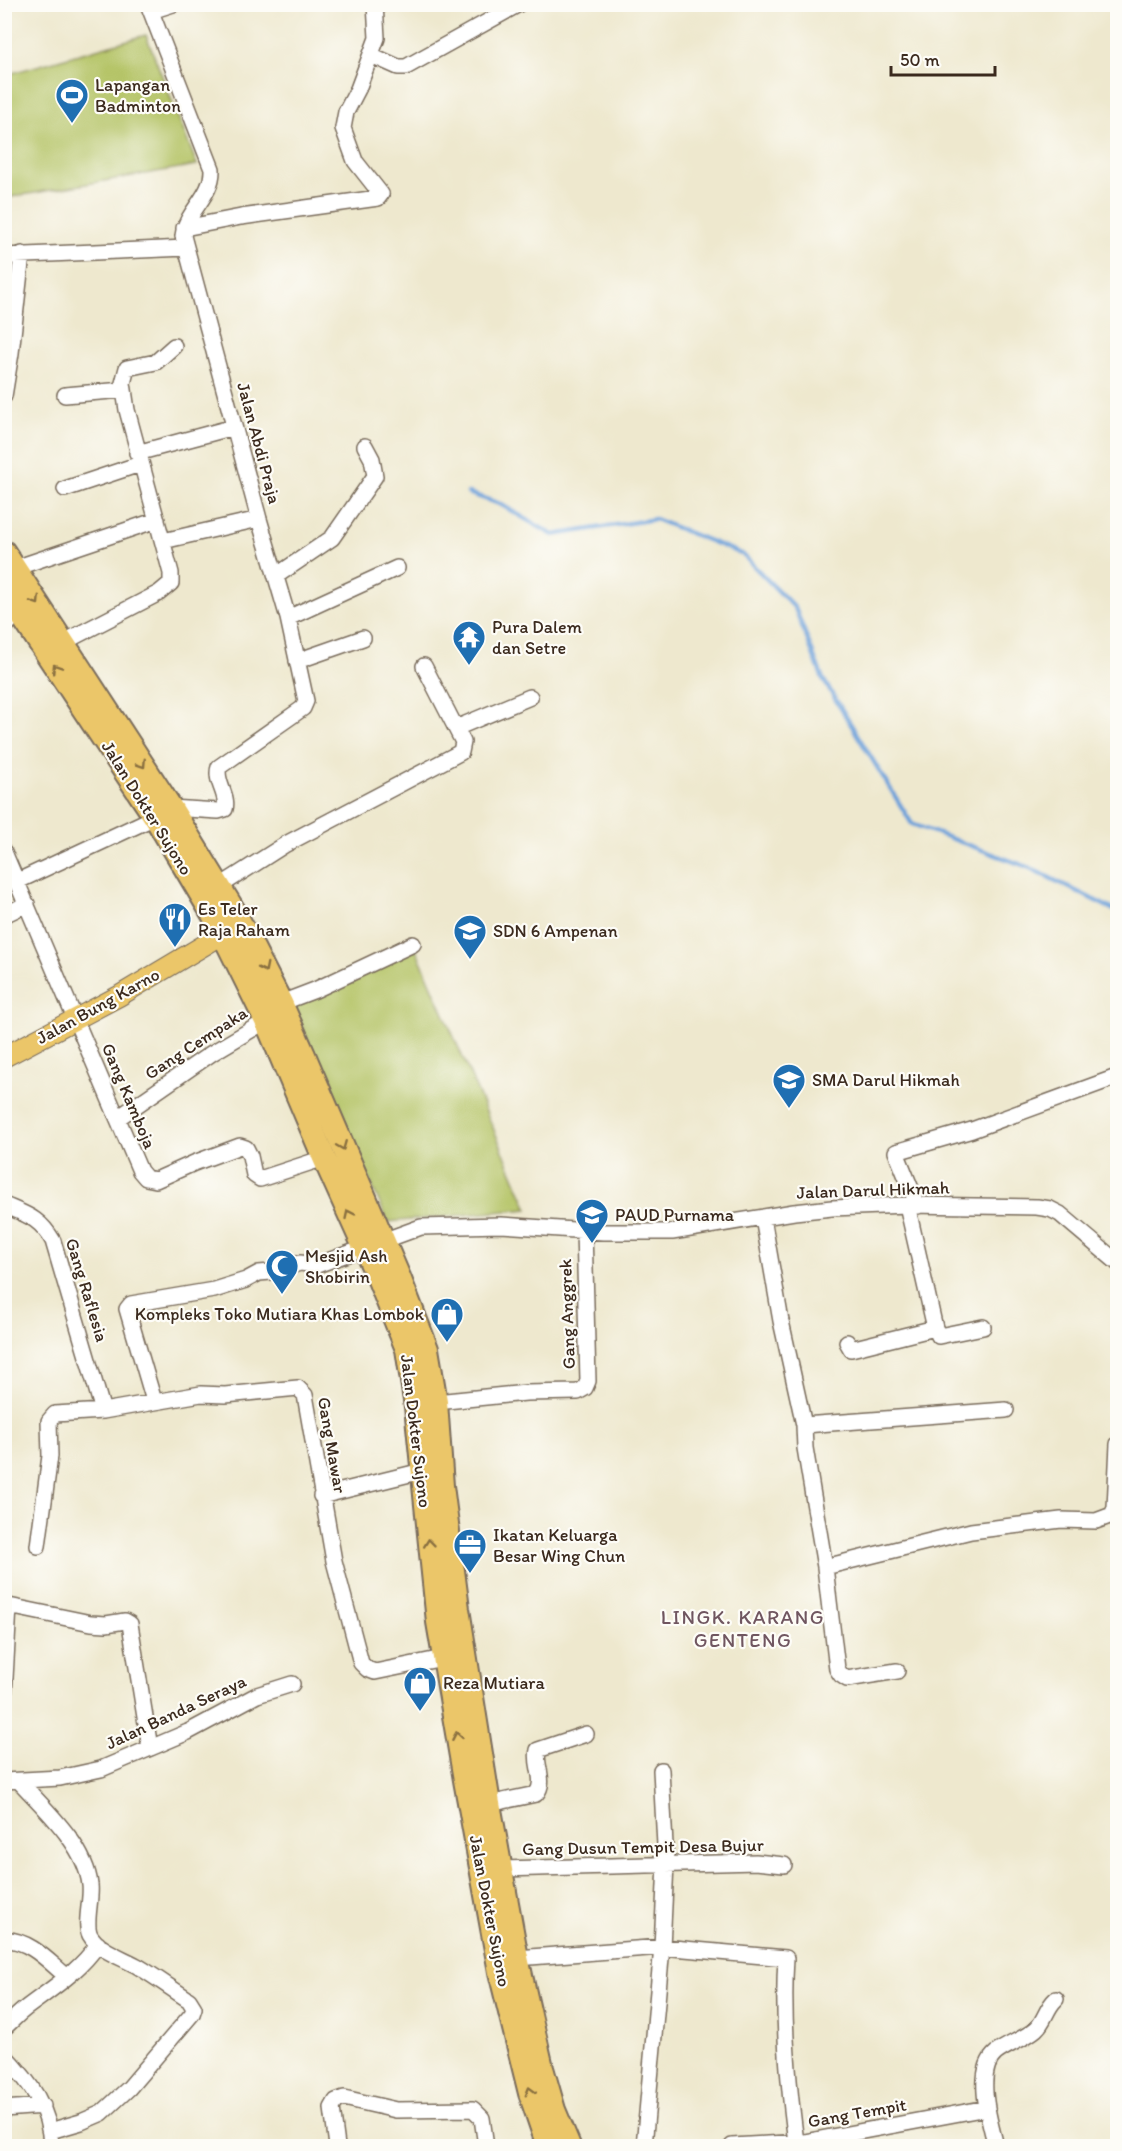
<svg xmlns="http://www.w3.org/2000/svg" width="1122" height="2151" font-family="Itim,sans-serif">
<rect width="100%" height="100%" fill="#fdfcf7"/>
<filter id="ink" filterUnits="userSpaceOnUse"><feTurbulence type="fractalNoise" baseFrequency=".0167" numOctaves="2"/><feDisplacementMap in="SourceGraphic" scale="12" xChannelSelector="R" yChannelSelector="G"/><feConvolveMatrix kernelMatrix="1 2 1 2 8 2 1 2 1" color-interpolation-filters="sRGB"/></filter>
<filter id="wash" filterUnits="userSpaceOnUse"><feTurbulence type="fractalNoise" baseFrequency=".008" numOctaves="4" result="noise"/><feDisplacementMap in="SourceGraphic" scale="24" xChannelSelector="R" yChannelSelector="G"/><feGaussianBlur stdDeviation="1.35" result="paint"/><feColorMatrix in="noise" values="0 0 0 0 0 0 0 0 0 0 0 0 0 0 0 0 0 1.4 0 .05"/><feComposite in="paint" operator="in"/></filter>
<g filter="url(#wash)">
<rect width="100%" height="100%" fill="#eee8ce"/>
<path fill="#b5c467" stroke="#787742" stroke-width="1.5" d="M146 35 197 165 5 198V75Z
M416 949 528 1209 388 1222 292 1004Z"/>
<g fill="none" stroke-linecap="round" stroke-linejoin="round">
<path stroke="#6ca0d9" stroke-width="4.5" d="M468 493 500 504 553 535 655 519 742 554 795 608 823 679 912 824 1028 867 1118 912"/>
</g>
</g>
<g filter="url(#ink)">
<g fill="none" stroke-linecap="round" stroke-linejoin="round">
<defs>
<path id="minor" d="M148 4 212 169C213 196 186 211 183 236L259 519 288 618 306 701 303 708 219 767C214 781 229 795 225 809L218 811 171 808
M151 11 173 4
M371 55 398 67H406L519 4
M184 228 241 217 378 198 381 194 355 161 343 128 346 112 358 89 377 38 375 4
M4 256 186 248
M65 395 123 390
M4 396 11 353 22 254
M137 453 234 427
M65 489 140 464
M163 541 259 519
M15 568 157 520
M276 576 332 538 375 476 372 459 365 446
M288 618 397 568
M4 628 19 611
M64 642 159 593 171 583V573L127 410 123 383 127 368 156 362 174 346
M297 661 363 638
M456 728 530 697
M4 852 140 1171 146 1178 156 1180 194 1163 240 1146 246 1148 250 1156 254 1175 260 1179 324 1158
M18 881 155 817
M220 886 286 844 461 752 463 742 424 666
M4 915 27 904
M281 1003 315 990 413 944
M118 1118 212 1053 266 1021
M4 1205C27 1215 40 1218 53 1241L103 1411
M907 1205 935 1328
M918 1206 896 1152 972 1130 1114 1078
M763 1218 781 1321 804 1425 805 1448 825 1567 837 1669 841 1675 847 1679 897 1671
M847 1342 851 1349 935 1328 939 1336 983 1327
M154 1401 127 1309 131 1304 214 1290 246 1280 259 1273 271 1272 300 1263 317 1265 421 1227 501 1225 603 1232H672L794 1212 832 1208 907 1205 1037 1207 1050 1209 1060 1214 1118 1263
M436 1402 526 1393 578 1392 585 1388 588 1381 584 1230
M804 1425 1006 1410
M321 1496 422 1471
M38 1546 50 1456 49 1421 55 1414 103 1411 201 1394 225 1395 298 1388 305 1395 334 1561 361 1663 367 1669 375 1672 443 1658
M825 1567 971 1531 1061 1520 1096 1521 1112 1515 1115 1508 1118 1444
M4 1605 91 1623 106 1624 125 1621 130 1624 150 1748
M4 1696 9 1606
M4 1781 60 1778 101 1769 188 1732 257 1695 292 1684
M19 1781C44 1808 86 1846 90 1885 92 1899 84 1924 90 1935 99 1951 124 1958 139 1967 156 1977 172 1989 189 2000L194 2008 192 2014 129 2088 102 2113 81 2122 50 2131
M489 1804 536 1794C547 1781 534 1765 538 1750L586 1734
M502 1869 756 1862 784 1865
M4 1939C31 1941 47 1960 66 1976
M517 1958 662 1947 786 1958C782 2019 788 2082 796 2142
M4 2028C12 2021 18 2014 26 2008 51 1989 80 1971 98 1944
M4 2055C30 2082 50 2108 51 2146
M4 2109 43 2106
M337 2146 332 2108 336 2101 344 2098 396 2110 473 2109 482 2118 486 2146
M644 2146 662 1947 666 1864 661 1770
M732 2146 804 2142 987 2108
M996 2146C990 2123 974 2071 996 2053 1008 2044 1024 2039 1036 2029 1045 2021 1046 2008 1056 1999"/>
<path id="major" d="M4 1057 119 996 223 934"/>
<path id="highway" d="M4 552 171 808 233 909 281 1003 304 1055 399 1277 427 1349 436 1402 442 1486 458 1609 489 1804 517 1958 542 2068 554 2110 569 2146
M4 589 155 817 215 918 266 1021 324 1158 379 1280 407 1349 416 1407 438 1622 465 1780 500 1972 530 2093 548 2146"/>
</defs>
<use href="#minor" stroke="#7a6c5c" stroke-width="18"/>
<use href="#major" stroke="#7a6c5c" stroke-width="22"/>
<use href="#highway" stroke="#7a6c5c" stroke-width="26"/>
<use href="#minor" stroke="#fff" stroke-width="15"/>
<use href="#major" stroke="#ebc669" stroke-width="20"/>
<use href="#highway" stroke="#ebc669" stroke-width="22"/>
</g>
<defs><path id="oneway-chevron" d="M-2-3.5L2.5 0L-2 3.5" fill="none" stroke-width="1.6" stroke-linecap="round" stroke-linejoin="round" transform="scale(1.5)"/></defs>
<g stroke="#8a7040">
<use href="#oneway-chevron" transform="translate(36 601) rotate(57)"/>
<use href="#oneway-chevron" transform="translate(56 668) rotate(-123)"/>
<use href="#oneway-chevron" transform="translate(142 764) rotate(57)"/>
<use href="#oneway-chevron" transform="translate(264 968) rotate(63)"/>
<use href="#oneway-chevron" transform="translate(342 1146) rotate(68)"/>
<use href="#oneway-chevron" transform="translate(349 1214) rotate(-115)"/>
<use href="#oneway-chevron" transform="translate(429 1543) rotate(-96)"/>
<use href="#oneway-chevron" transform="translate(457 1736) rotate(-100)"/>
<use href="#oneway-chevron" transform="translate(530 2091) rotate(-106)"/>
</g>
</g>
<defs>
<symbol id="stadium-pin" viewBox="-11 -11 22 30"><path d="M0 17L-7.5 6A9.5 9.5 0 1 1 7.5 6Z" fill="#1f6fb2" stroke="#fdfcf7"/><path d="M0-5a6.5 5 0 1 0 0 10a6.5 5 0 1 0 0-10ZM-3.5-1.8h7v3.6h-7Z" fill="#fff"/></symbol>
<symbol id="temple-pin" viewBox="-11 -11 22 30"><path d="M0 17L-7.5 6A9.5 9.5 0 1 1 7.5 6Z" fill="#1f6fb2" stroke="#fdfcf7"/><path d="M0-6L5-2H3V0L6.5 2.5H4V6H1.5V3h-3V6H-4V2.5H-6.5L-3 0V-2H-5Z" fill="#fff"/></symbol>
<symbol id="restaurant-pin" viewBox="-11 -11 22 30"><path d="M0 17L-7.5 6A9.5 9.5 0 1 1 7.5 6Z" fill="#1f6fb2" stroke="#fdfcf7"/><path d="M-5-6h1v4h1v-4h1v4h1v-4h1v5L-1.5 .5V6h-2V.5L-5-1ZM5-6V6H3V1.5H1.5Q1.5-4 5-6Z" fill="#fff"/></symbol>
<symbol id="school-pin" viewBox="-11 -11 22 30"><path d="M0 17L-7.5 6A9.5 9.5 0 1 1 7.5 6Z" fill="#1f6fb2" stroke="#fdfcf7"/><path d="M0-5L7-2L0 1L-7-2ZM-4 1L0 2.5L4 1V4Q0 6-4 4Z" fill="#fff"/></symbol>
<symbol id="mosque-pin" viewBox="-11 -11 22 30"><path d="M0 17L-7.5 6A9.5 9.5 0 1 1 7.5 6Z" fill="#1f6fb2" stroke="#fdfcf7"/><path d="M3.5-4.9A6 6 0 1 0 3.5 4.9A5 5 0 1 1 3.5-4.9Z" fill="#fff"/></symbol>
<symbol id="shop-pin" viewBox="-11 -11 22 30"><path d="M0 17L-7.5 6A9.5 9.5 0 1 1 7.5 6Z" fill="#1f6fb2" stroke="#fdfcf7"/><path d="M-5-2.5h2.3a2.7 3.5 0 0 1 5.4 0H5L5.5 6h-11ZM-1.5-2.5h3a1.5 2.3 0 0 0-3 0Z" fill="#fff"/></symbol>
<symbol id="office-pin" viewBox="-11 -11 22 30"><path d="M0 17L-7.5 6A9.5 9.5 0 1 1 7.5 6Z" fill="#1f6fb2" stroke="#fdfcf7"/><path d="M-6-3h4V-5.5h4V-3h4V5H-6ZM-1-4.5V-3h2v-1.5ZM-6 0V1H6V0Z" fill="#fff"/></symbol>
</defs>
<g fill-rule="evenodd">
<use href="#stadium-pin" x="53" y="76" width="38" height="52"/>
<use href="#temple-pin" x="450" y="618" width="38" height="52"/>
<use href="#restaurant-pin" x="156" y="900" width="38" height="52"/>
<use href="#school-pin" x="451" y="912" width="38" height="52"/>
<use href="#school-pin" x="770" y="1061" width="38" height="52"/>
<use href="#school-pin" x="573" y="1196" width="38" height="52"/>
<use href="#mosque-pin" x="263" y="1247" width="38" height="52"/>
<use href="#shop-pin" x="428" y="1295" width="38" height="52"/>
<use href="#office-pin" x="451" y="1526" width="38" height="52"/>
<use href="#shop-pin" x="401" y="1664" width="38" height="52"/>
</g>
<g text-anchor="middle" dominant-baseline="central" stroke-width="4.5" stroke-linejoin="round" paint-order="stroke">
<g font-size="18" fill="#3b2a1e" stroke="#fdfcf7" text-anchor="start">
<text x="95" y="85">Lapangan<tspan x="95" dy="21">Badminton</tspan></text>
<text x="492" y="627">Pura Dalem<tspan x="492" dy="21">dan Setre</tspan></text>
<text x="198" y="909">Es Teler<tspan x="198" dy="21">Raja Raham</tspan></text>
<text x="493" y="931">SDN 6 Ampenan</text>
<text x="812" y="1080">SMA Darul Hikmah</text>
<text x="615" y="1215">PAUD Purnama</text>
<text x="305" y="1256">Mesjid Ash<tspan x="305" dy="21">Shobirin</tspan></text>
<text x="424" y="1314" text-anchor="end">Kompleks Toko Mutiara Khas Lombok</text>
<text x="493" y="1535">Ikatan Keluarga<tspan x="493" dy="21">Besar Wing Chun</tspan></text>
<text x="443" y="1683">Reza Mutiara</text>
</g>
<g font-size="18" fill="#3b2a1e" stroke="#fdfcf7">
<text transform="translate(259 443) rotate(75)">Jalan Abdi Praja</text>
<text transform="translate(147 808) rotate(58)">Jalan Dokter Sujono</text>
<text transform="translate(98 1006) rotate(-29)">Jalan Bung Karno</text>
<text transform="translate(196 1043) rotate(-33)">Gang Cempaka</text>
<text transform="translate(129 1096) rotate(67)">Gang Kamboja</text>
<text transform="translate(873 1190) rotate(-2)">Jalan Darul Hikmah</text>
<text transform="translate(87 1290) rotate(73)">Gang Raflesia</text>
<text transform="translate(567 1314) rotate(-92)">Gang Anggrek</text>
<text transform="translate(416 1431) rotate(83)">Jalan Dokter Sujono</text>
<text transform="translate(332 1445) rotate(80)">Gang Mawar</text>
<text transform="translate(176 1712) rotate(-25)">Jalan Banda Seraya</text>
<text transform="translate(643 1847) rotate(-1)">Gang Dusun Tempit Desa Bujur</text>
<text transform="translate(490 1911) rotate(79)">Jalan Dokter Sujono</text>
<text transform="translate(857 2113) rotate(-10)">Gang Tempit</text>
</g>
<g font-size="20" letter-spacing="1.5" fill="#705660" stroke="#fdfcf7">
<text x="743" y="1617">LINGK. KARANG<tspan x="743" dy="23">GENTENG</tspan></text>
</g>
</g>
<rect width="1122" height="2151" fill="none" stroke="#fdfcf7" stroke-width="24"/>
<path d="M891 66v9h104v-9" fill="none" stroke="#3b2a1e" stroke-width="3"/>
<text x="900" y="66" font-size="18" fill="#3b2a1e" stroke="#fdfcf7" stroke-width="4.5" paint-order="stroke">50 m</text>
</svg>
